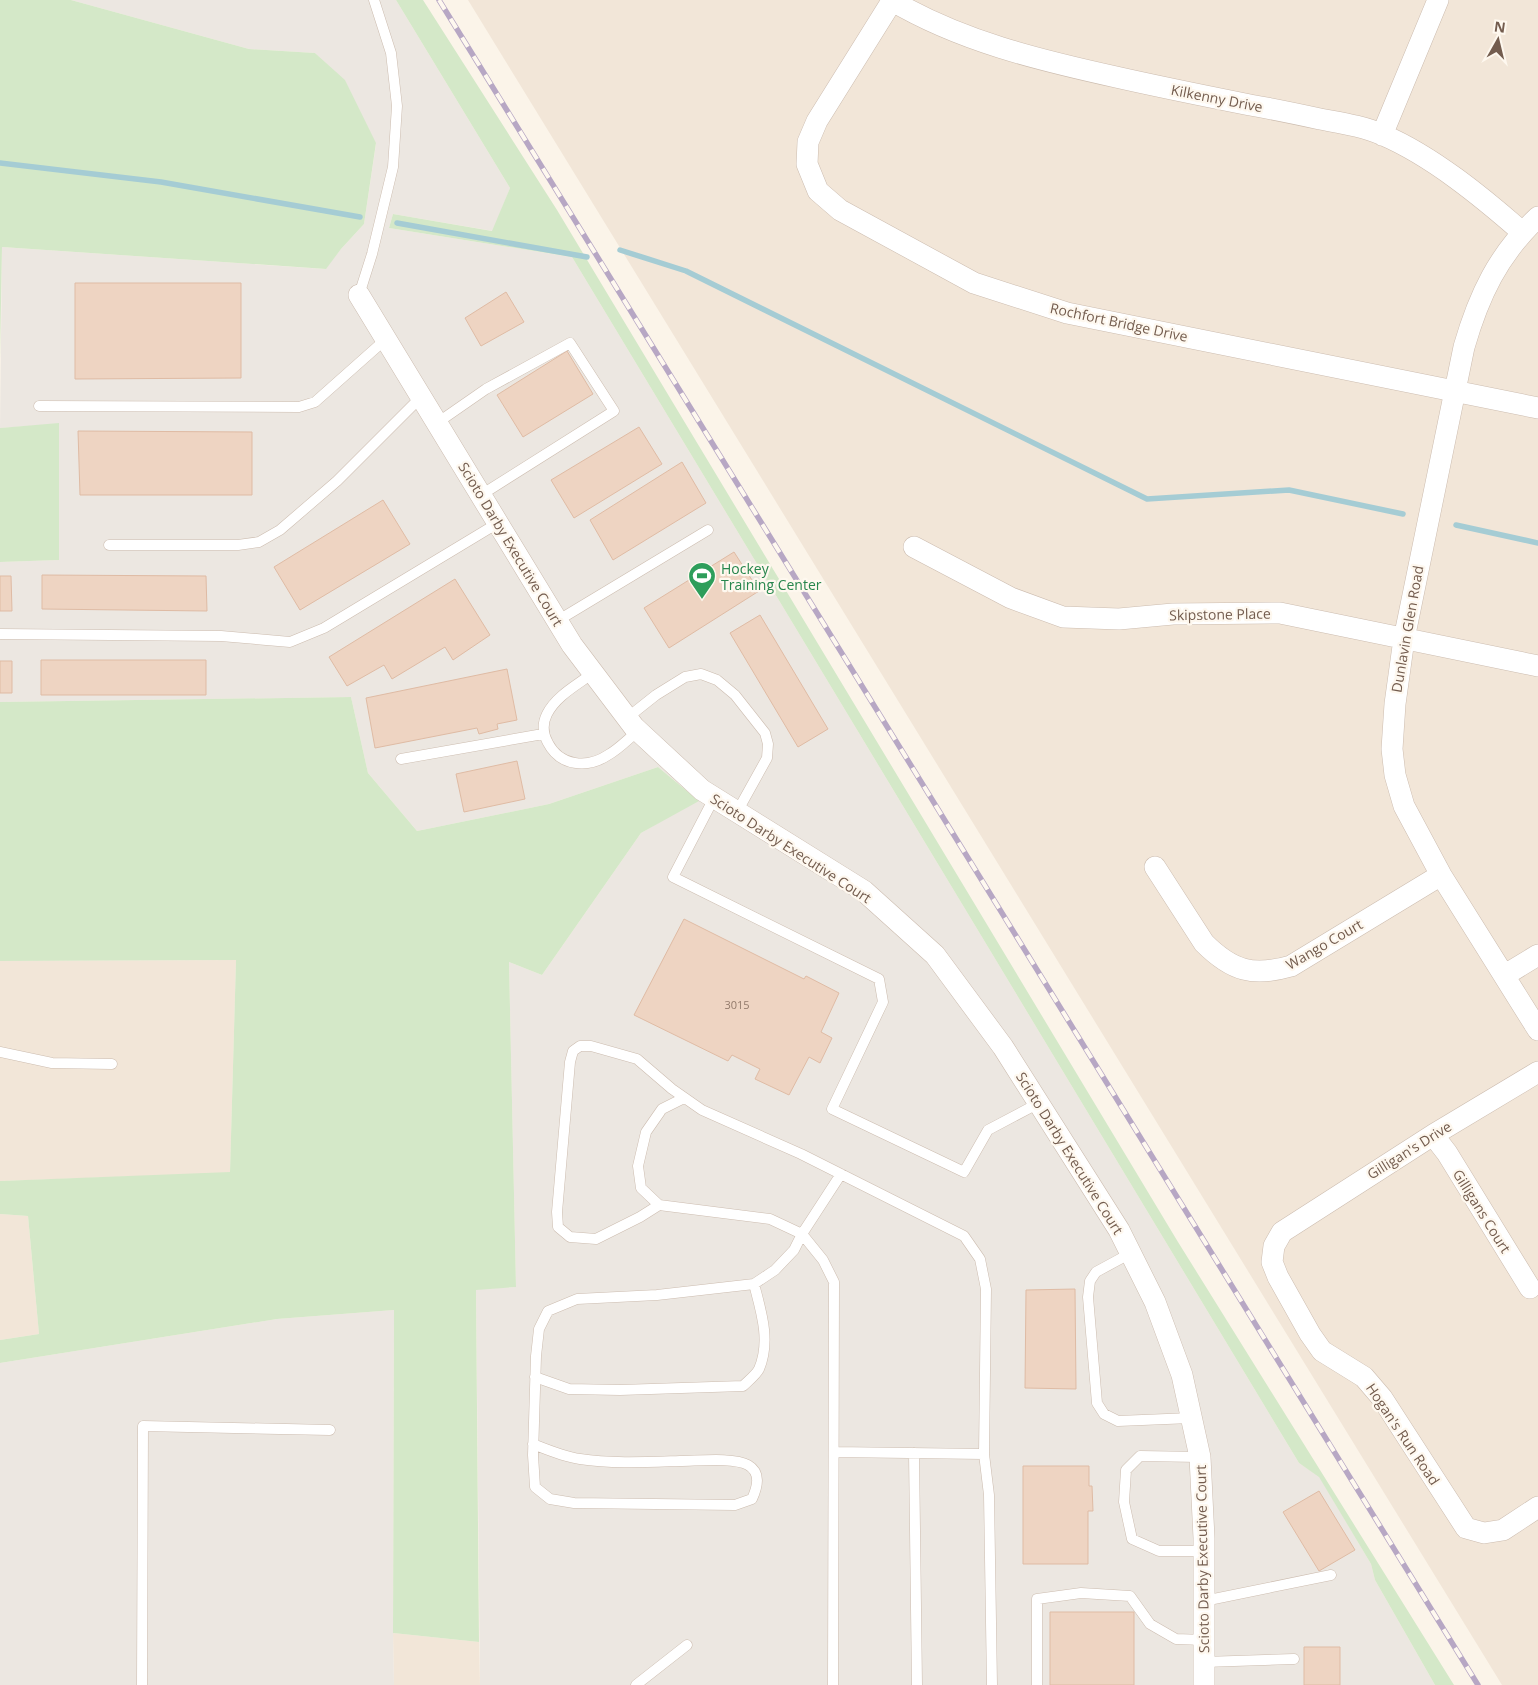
<svg xmlns="http://www.w3.org/2000/svg" width="1538" height="1685" font-family="'Open Sans',sans-serif">
<rect width="100%" height="100%" fill="#fbf4e9"/>
<path fill="#f2e6d8" d="M468 0H1538V1685H1502Z
M236 960 230 1173 0 1181V961Z
M0 1214 28 1216 39 1334 0 1340Z
M393 1633 479 1642 480 1685H394Z"/>
<path fill="#ece7e1" d="M71 0H396L510 188 493 231 393 214 389 228 572 257 1299 1463 1319 1476 1371 1564 1375 1580 1435 1685H480L476 1289 516 1287 509 962 542 975 641 833 698 800 658 767 549 804 417 831 368 773 351 697 0 702V562L59 560V424L0 428 2 247 325 269 341 249 364 224 376 144 345 81 315 53 249 49Z
M394 1310 393 1633 394 1685H0V1363L277 1319Z"/>
<path fill="#d4e8c8" d="M0 0H71L249 49 315 53 345 80 376 143 364 224 341 249 326 269 2 247 0 359Z
M396 0H423L557 210 1178 1242 1454 1685H1435L1375 1580 1371 1564 1319 1477 1299 1463 572 257 389 228 393 214 492 231 510 188Z
M59 423V560L0 562V428Z
M351 697 368 773 417 831 549 804 658 767 699 801 641 833 542 975 509 962 516 1287 476 1290 479 1642 393 1633 394 1310 277 1319 0 1363V1340L39 1334 28 1216 0 1214V1181L230 1172 236 960 0 961V702Z"/>
<g fill="none" stroke-linecap="round" stroke-linejoin="round">
<path stroke="#a5ccd4" stroke-width="5.5" d="M0 163 161 182 360 217
M397 223 587 257
M620 250 686 271 1147 499 1289 490 1403 514
M1456 525 1538 543"/>
</g>
<path fill="#eed4c2" stroke="#dfbba4" d="M75 283H241V378L75 379Z
M506 292 524 322 481 346 465 318Z
M567 351 593 394 523 437 497 395Z
M639 427 662 464 574 518 551 480Z
M78 431 252 432V495H80Z
M682 462 706 503 613 560 590 520Z
M383 500 410 544 300 610 274 567Z
M734 552 759 591 669 648 644 608Z
M42 575 206 576 207 611 42 609Z
M0 576H11L12 611H0Z
M455 579 490 635 453 660 445 647 392 679 384 665 347 686 329 657Z
M760 615 828 729 798 747 730 633Z
M41 660H206V695H41Z
M0 661H12V693H0Z
M507 669 517 720 497 724 498 729 479 734 477 728 375 748 366 698Z
M517 761 525 799 464 812 456 774Z
M684 919 804 979 806 976 839 993 821 1032 832 1038 820 1063 809 1057 789 1095 755 1079 760 1069 732 1055 728 1061 634 1015Z
M1075 1289 1076 1389 1025 1388 1026 1290Z
M1023 1466H1089V1486H1092L1093 1511H1088V1564H1023Z
M1319 1491 1355 1550 1319 1571 1283 1512Z
M1050 1612H1134V1685H1050Z
M1304 1647H1340V1685H1304Z"/>
<g fill="none" stroke-linecap="round" stroke-linejoin="round">
<defs>
<path id="service" d="M359 295 372 254 393 167 397 106 391 53 374 0
M39 406 299 407 315 402 386 339
M437 423 486 389 570 343 614 411 481 495
M109 545H238L259 542 280 530 337 481 421 397
M557 621 708 530
M0 634 221 636 290 642 324 628 498 523
M593 673C577 685 556 696 547 714 542 724 543 734 548 743 560 766 587 769 608 755 619 749 628 739 638 731
M627 718 656 695 685 677 701 674 717 680 735 695 765 733 768 744 767 758 737 812
M401 759 543 734
M714 798 673 877 879 979 883 1002 832 1109 964 1172 988 1130 1039 1103
M0 1052 52 1063 112 1064
M659 1205 641 1188 638 1166 646 1132 662 1109 684 1098
M1131 1253 1096 1272 1090 1281 1088 1297 1097 1403 1104 1414 1118 1421 1191 1418
M535 1377 569 1389 620 1390 743 1386C748 1381 756 1375 759 1369 771 1341 761 1311 754 1284
M533 1444C548 1450 565 1457 580 1459 611 1464 649 1462 680 1461 697 1461 734 1457 748 1465 762 1473 757 1488 752 1499L735 1505 574 1503 550 1499 535 1487 533 1455 536 1356 539 1329 548 1311 577 1299 657 1295 754 1284 775 1270 794 1250 802 1234 841 1174
M834 1452 984 1454
M914 1453 917 1685
M1200 1457 1140 1456 1126 1470 1124 1502 1132 1539 1159 1551H1204
M1204 1601 1331 1575
M1204 1662 1294 1659
M142 1685 143 1426 330 1430
M636 1685 687 1645
M833 1685 834 1282 823 1260 802 1234 770 1219 659 1205 640 1217 596 1239 570 1237 558 1227 557 1212 570 1062 573 1051 580 1046H591L637 1059 672 1089 702 1110 801 1154 964 1236 980 1259 986 1289 984 1454 989 1495 992 1685
M1037 1685V1599L1081 1593 1130 1596 1150 1624 1176 1639 1204 1640"/>
<path id="minor" d="M891 0C960 41 1039 60 1116 77 1160 87 1205 96 1250 105 1273 109 1297 114 1320 119 1341 123 1363 126 1383 135 1432 156 1482 197 1522 232
M892 1 817 121 808 142 807 164 818 191 840 210 974 283 1067 313 1538 408
M1382 135 1438 0
M1538 217C1498 255 1479 295 1464 347L1404 639 1395 704 1392 749 1395 775 1404 806 1441 875 1538 1030
M359 295 572 645 634 727 702 790 864 891 935 955 1003 1047 1119 1230 1155 1302 1182 1375 1200 1457 1204 1538V1685
M914 547 1011 598 1063 617 1119 619 1173 614 1280 613 1538 666
M1155 867 1204 943C1232 971 1253 977 1291 966L1441 875
M1505 975 1538 955
M1538 1072 1433 1135 1282 1232 1274 1246 1272 1262 1278 1277 1310 1334 1322 1351 1364 1377 1382 1398 1466 1528 1484 1533 1503 1530 1538 1507
M1433 1135 1447 1153 1530 1288"/>
</defs>
<use href="#service" stroke="#ccbcaf" stroke-width="11"/>
<use href="#minor" stroke="#ccbcaf" stroke-width="22"/>
<use href="#service" stroke="#fff" stroke-width="10"/>
<use href="#minor" stroke="#fff" stroke-width="21"/>
<defs>
<path id="rail" d="M439 0 1478 1685"/>
</defs>
<use href="#rail" stroke="#b7a7c4" stroke-width="5.5"/>
<use href="#rail" stroke="#fef8ef" stroke-width="4" stroke-dasharray="11" stroke-linecap="butt"/>
</g>
<defs>
<symbol id="stadium-pin" viewBox="-11 -11 22 30"><path d="M0 17L-7.5 6A9.5 9.5 0 1 1 7.5 6Z" fill="#2e9e5b" stroke="#fef8ef"/><path d="M0-5a6.5 5 0 1 0 0 10a6.5 5 0 1 0 0-10ZM-3.5-1.8h7v3.6h-7Z" fill="#fff"/></symbol>
</defs>
<g fill-rule="evenodd">
<use href="#stadium-pin" x="686" y="560" width="32" height="43"/>
</g>
<g text-anchor="middle" dominant-baseline="central" stroke-width="4.5" stroke-linejoin="round" paint-order="stroke">
<g font-size="11" fill="#927a6b">
<text x="737" y="1004">3015</text>
</g>
<g font-size="14" fill="#735c4e" stroke="#fef8ef">
<text transform="translate(1217 98) rotate(11)">Kilkenny Drive</text>
<text transform="translate(1119 322) rotate(12)">Rochfort Bridge Drive</text>
<text transform="translate(511 544) rotate(59)">Scioto Darby Executive Court</text>
<text transform="translate(1220 614) rotate(-1)">Skipstone Place</text>
<text transform="translate(1407 629) rotate(-80)">Dunlavin Glen Road</text>
<text transform="translate(791 848) rotate(33)">Scioto Darby Executive Court</text>
<text transform="translate(1324 944) rotate(-30)">Wango Court</text>
<text transform="translate(1409 1150) rotate(-32)">Gilligan's Drive</text>
<text transform="translate(1070 1153) rotate(58)">Scioto Darby Executive Court</text>
<text transform="translate(1482 1211) rotate(58)">Gilligans Court</text>
<text transform="translate(1403 1434) rotate(56)">Hogan's Run Road</text>
<text transform="translate(1202 1559) rotate(-91)">Scioto Darby Executive Court</text>
</g>
<g font-size="14" fill="#27864d" stroke="#fef8ef" text-anchor="start">
<text x="721" y="568">Hockey<tspan x="721" dy="16">Training Center</tspan></text>
</g>
</g>
<g transform="translate(1498 40) rotate(8)" stroke="#fef8ef" stroke-width="4" paint-order="stroke">
<path d="M0-4L9 19L0 12L-9 19Z" fill="#735c4e"/>
<text y="-8" font-size="14" font-weight="bold" text-anchor="middle" fill="#735c4e">N</text>
</g>
</svg>
